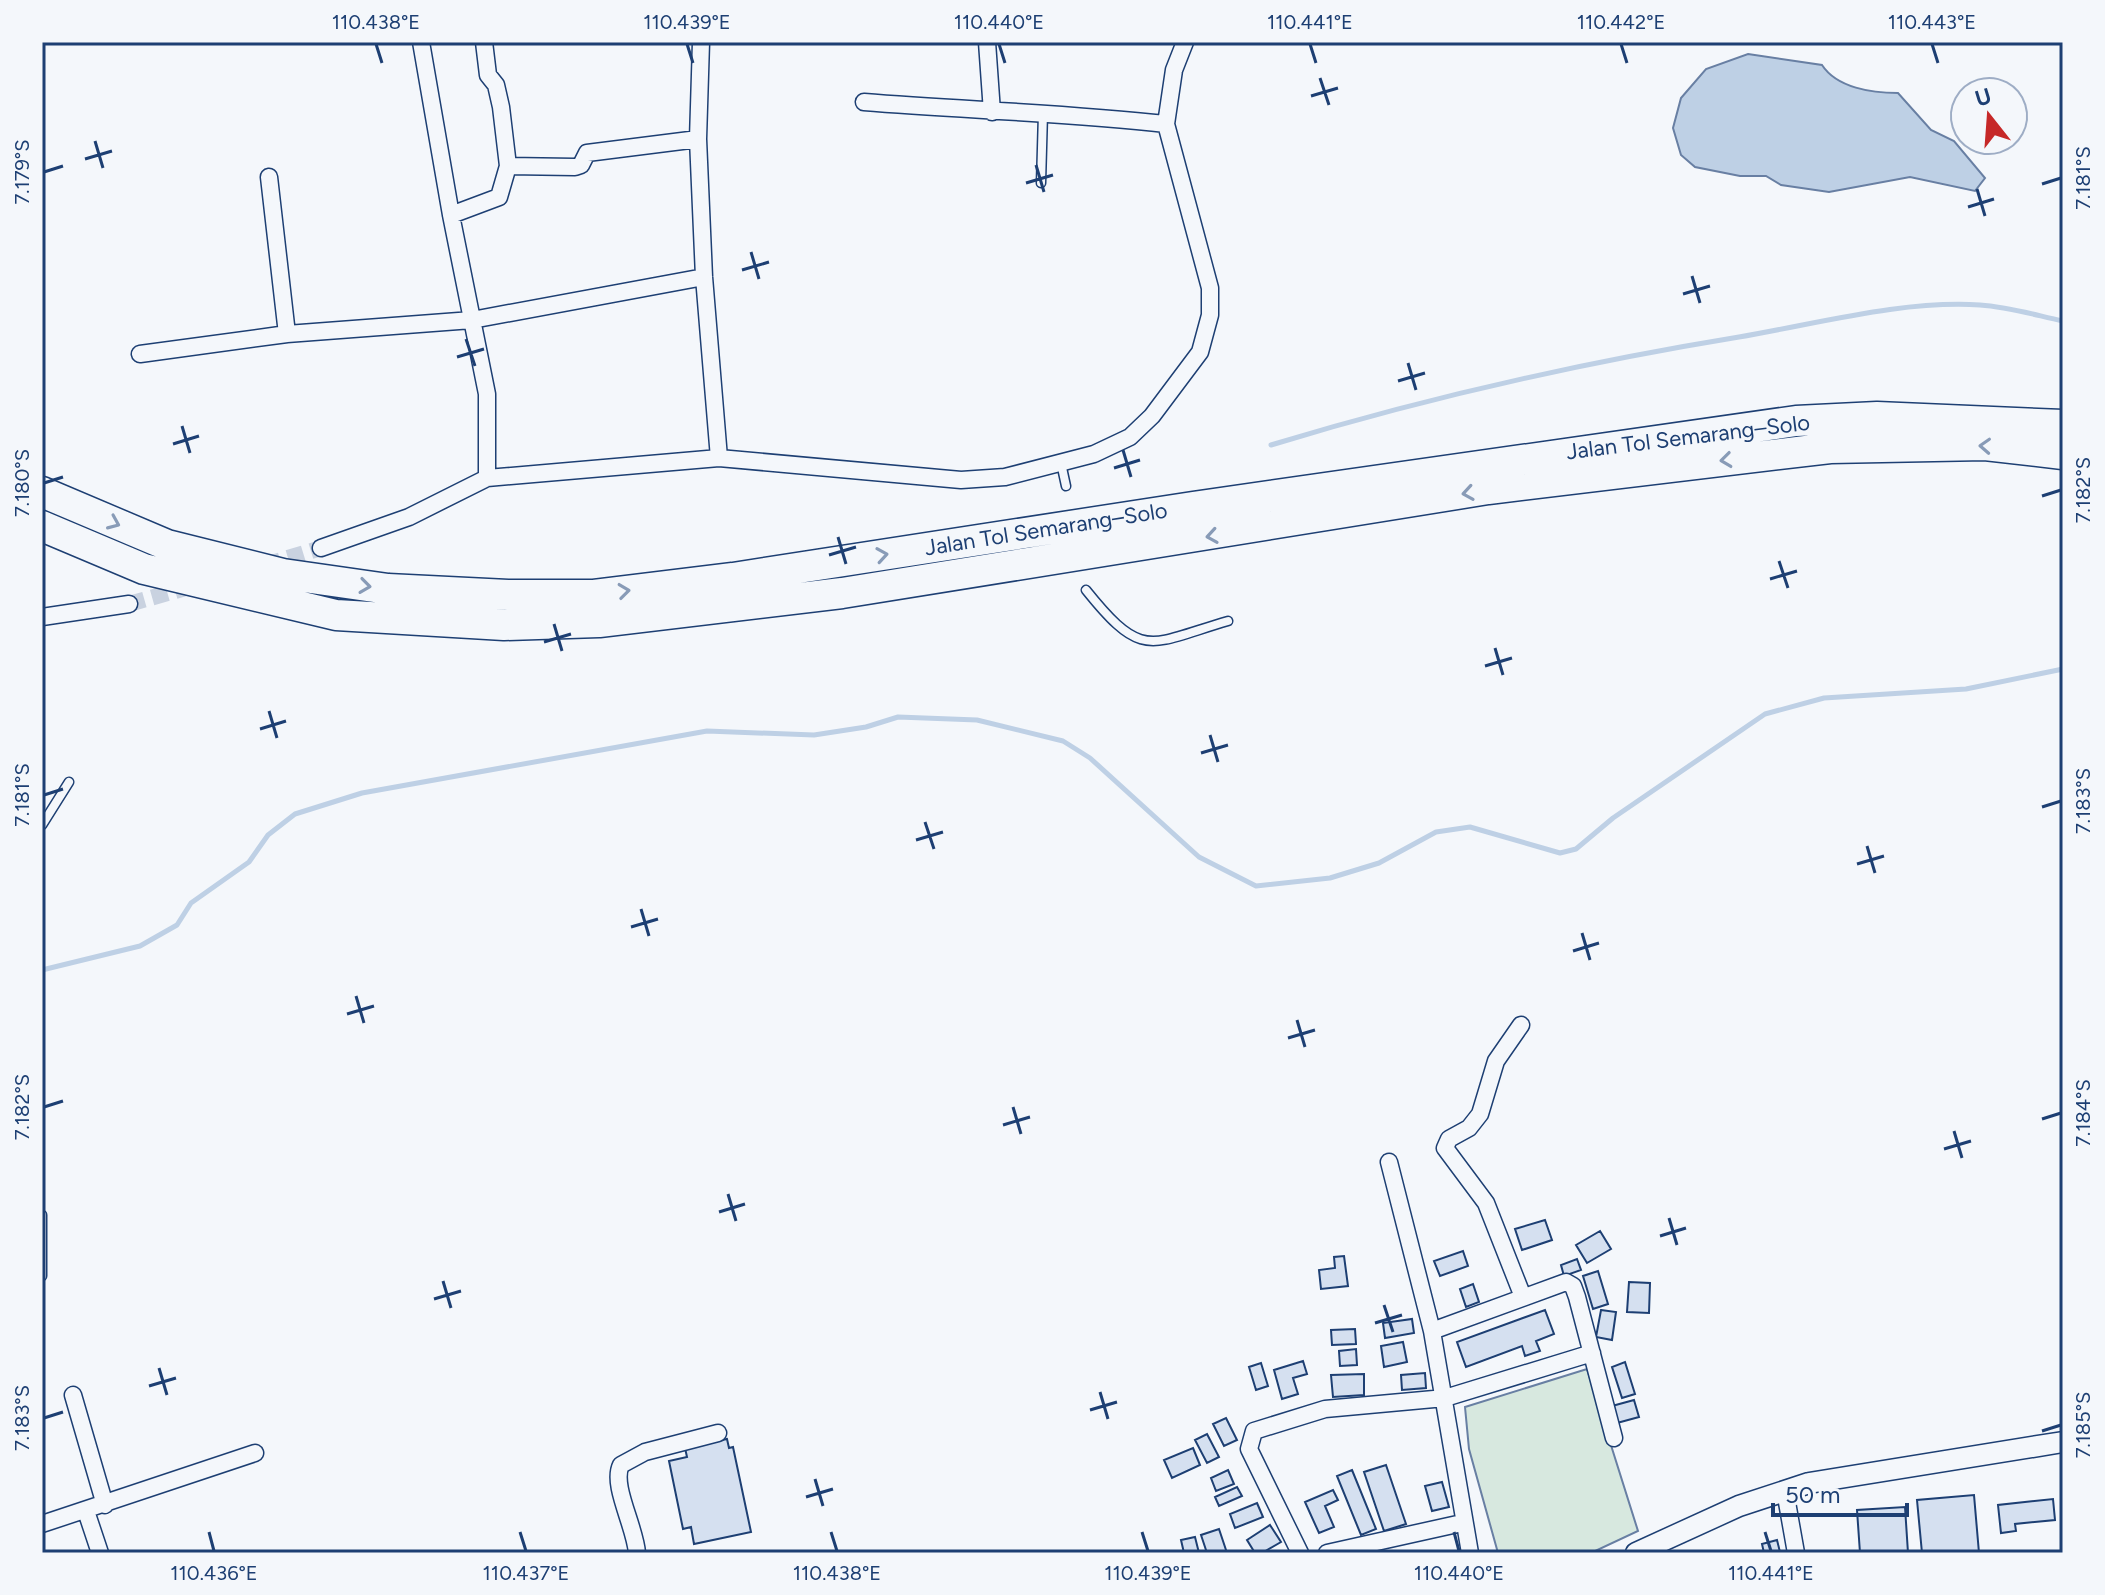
<svg xmlns="http://www.w3.org/2000/svg" width="2105" height="1595" font-family="Figtree,sans-serif">
<rect width="100%" height="100%" fill="#f4f7fb"/>
<path fill="#d7e8df" stroke="#687fa3" stroke-width="2" d="M1587 1369 1638 1531 1591 1553H1498L1469 1449 1465 1407Z"/>
<path fill="#bed0e5" stroke="#687fa3" stroke-width="2" d="M1748 54 1822 65C1837 88 1872 93 1898 93L1931 130 1954 141 1985 178 1975 191 1910 177 1829 192 1781 185 1766 176H1740L1695 167 1681 155 1673 128 1681 98 1706 69Z"/>
<g fill="none" stroke-linecap="round" stroke-linejoin="round">
<path stroke="#bed0e5" stroke-width="5" d="M1271 445C1425 398 1580 363 1739 337 1816 324 1902 300 1980 305 2009 307 2035 315 2063 321
M42 970 140 946 177 925 191 903 249 862 268 835 295 814 362 793 707 731 814 735 866 727 898 717 977 720 1063 741 1090 758 1199 857 1256 886 1330 878 1379 863 1436 832 1470 827 1560 853 1576 849 1613 818 1765 714 1824 698 1966 689 2063 669"/>
</g>
<path fill="#d5e0f0" stroke="#1d3f73" stroke-width="2" d="M1545 1220 1552 1240 1522 1250 1515 1229Z
M1600 1231 1611 1249 1587 1263 1576 1245Z
M1463 1251 1468 1266 1440 1276 1434 1261Z
M1344 1256 1348 1286 1321 1289 1319 1270 1335 1268 1334 1257Z
M1577 1259 1581 1270 1564 1276 1561 1265Z
M1598 1271 1608 1304 1593 1309 1583 1276Z
M1629 1282 1650 1283 1649 1313 1627 1312Z
M1473 1284 1479 1302 1466 1307 1460 1289Z
M1545 1310 1554 1334 1536 1341 1540 1351 1525 1356 1522 1346 1466 1367 1457 1342Z
M1601 1310 1616 1312 1612 1340 1596 1337Z
M1412 1319 1414 1333 1385 1338 1383 1323Z
M1355 1329 1356 1344 1332 1345 1331 1330Z
M1403 1342 1407 1362 1384 1367 1381 1346Z
M1356 1349 1357 1365 1340 1366 1339 1351Z
M1303 1361 1307 1374 1293 1378 1298 1394 1282 1399 1274 1370Z
M1625 1362 1635 1394 1622 1398 1612 1367Z
M1261 1363 1268 1386 1256 1390 1249 1367Z
M1425 1373 1426 1388 1402 1390 1401 1375Z
M1364 1374V1395L1333 1397 1331 1375Z
M1634 1400 1639 1417 1617 1423 1612 1406Z
M1226 1418 1237 1440 1224 1446 1213 1424Z
M1207 1434 1219 1457 1207 1463 1195 1440Z
M727 1439 729 1448 733 1447 751 1532 694 1544 691 1527 683 1529 669 1461 687 1457 685 1448Z
M1193 1448 1200 1465 1172 1478 1164 1460Z
M1386 1465 1406 1524 1384 1531 1364 1472Z
M1228 1470 1234 1484 1216 1491 1211 1478Z
M1352 1470 1376 1529 1361 1535 1337 1476Z
M1442 1482 1449 1507 1432 1511 1425 1486Z
M1237 1487 1242 1496 1219 1506 1215 1497Z
M1333 1490 1338 1500 1325 1506 1334 1527 1319 1533 1305 1502Z
M1974 1495 1979 1553H1922L1917 1500Z
M2053 1499 2055 1520 2015 1524 2016 1531 2001 1533 1998 1505Z
M1257 1503 1263 1517 1235 1528 1230 1514Z
M1905 1507 1908 1553H1860L1857 1510Z
M1270 1525 1281 1542 1262 1553H1255L1247 1540Z
M1219 1529 1227 1553H1207L1201 1535Z
M1195 1537 1199 1553H1184L1181 1540Z
M1777 1540 1780 1552 1764 1553 1762 1544Z"/>
<g fill="none" stroke-linecap="round" stroke-linejoin="round">
<path stroke="#c9d2e0" stroke-width="16" stroke-dasharray="16 8" stroke-linecap="butt" d="M265 565 321 548
M129 604 193 586"/>
<defs>
<path id="service" d="M1041 183 1043 113
M1061 463 1066 486
M1086 590C1143 661 1149 644 1228 621
M42 825 69 782
M42 1215V1276"/>
<path id="minor" d="M484 42 488 75 496 85 501 107 508 166 575 167 581 165 587 153 698 139
M987 42 992 112
M864 102C965 110 1066 113 1166 124
M269 177 287 334
M451 215 499 197 508 166
M140 354 287 334 472 320 704 277
M719 458 961 480 1005 477 1094 454 1130 437 1152 416 1200 352 1210 315V288L1166 124 1174 70 1185 42
M487 478 719 458 704 277 698 139 701 42
M321 548 409 517 487 478V394L451 215 421 42
M42 617 129 604
M1521 1025 1496 1061 1480 1114 1469 1128 1449 1139 1445 1148 1486 1203 1523 1297
M1389 1162 1432 1331 1470 1553
M1432 1331 1566 1282 1573 1286 1577 1297 1614 1438
M73 1395 105 1505
M1785 1491 1796 1553
M86 1511 100 1553
M42 1524 255 1453
M637 1553C635 1526 611 1485 621 1465L645 1452 718 1433
M1300 1553 1249 1449 1254 1431 1325 1409 1445 1398 1592 1353
M1327 1553 1462 1523"/>
<path id="tertiary" d="M1636 1553 1739 1506 1809 1483 2063 1442"/>
<path id="motorway" d="M42 492 167 545 283 574 388 589 508 595H594L733 578 1193 507 1796 421 1877 417 2063 425
M42 526 144 569 336 615 504 625 599 622 842 593 1488 489 1830 448 1985 445 2063 454"/>
</defs>
<use href="#service" stroke="#1d3f73" stroke-width="11"/>
<use href="#minor" stroke="#1d3f73" stroke-width="19"/>
<use href="#tertiary" stroke="#1d3f73" stroke-width="23"/>
<use href="#motorway" stroke="#1d3f73" stroke-width="33"/>
<use href="#service" stroke="#f4f7fb" stroke-width="8"/>
<use href="#minor" stroke="#f4f7fb" stroke-width="16"/>
<use href="#tertiary" stroke="#f4f7fb" stroke-width="20"/>
<use href="#motorway" stroke="#f4f7fb" stroke-width="30"/>
</g>
<defs><path id="oneway-chevron" d="M-2-3.5L2.5 0L-2 3.5" fill="none" stroke-width="1.6" stroke-linecap="round" stroke-linejoin="round" transform="scale(2)"/></defs>
<g stroke="#889bb7">
<use href="#oneway-chevron" transform="translate(1985 446) rotate(-177)"/>
<use href="#oneway-chevron" transform="translate(1726 460) rotate(173)"/>
<use href="#oneway-chevron" transform="translate(1468 493) rotate(171)"/>
<use href="#oneway-chevron" transform="translate(114 523) rotate(23)"/>
<use href="#oneway-chevron" transform="translate(1212 536) rotate(171)"/>
<use href="#oneway-chevron" transform="translate(882 555) rotate(-9)"/>
<use href="#oneway-chevron" transform="translate(365 586) rotate(8)"/>
<use href="#oneway-chevron" transform="translate(624 591) rotate(-7)"/>
</g>
<path fill="none" stroke="#1d3f73" stroke-width="3" d="M376 44 382 63M687 44 693 63M999 44 1005 63M1310 44 1316 63M1621 44 1627 63M1932 44 1938 63M1320 78 1329 105M1311 96 1338 88M95 141 103 168M85 159 112 151M1036 165 1044 192M44 172 63 166M1026 183 1053 175M2042 184 2061 178M1977 189 1985 216M1968 207 1994 199M751 252 759 279M742 270 769 262M1692 276 1700 303M1683 294 1710 286M466 339 475 366M457 357 484 349M1408 363 1416 390M1398 381 1425 373M182 426 190 453M173 444 199 436M1123 450 1131 477M1114 468 1140 460M44 483 63 477M2042 496 2061 490M838 537 846 564M829 555 856 547M1779 561 1788 588M1770 579 1797 571M554 624 562 651M544 642 571 634M1495 648 1503 675M1485 666 1512 658M269 711 277 738M260 729 286 721M1210 735 1218 762M1201 753 1228 745M44 795 63 789M2042 807 2061 801M925 822 934 849M916 840 943 832M1867 846 1875 873M1857 864 1884 856M641 909 649 936M631 927 658 919M1582 933 1590 960M1573 951 1599 943M356 996 364 1023M347 1014 374 1006M1297 1020 1305 1047M1288 1038 1315 1030M44 1107 63 1101M1013 1107 1021 1134M2042 1119 2061 1113M1003 1125 1030 1117M1954 1131 1962 1158M1944 1149 1971 1141M728 1194 736 1221M719 1212 745 1204M1669 1218 1677 1245M1660 1236 1686 1228M443 1281 451 1308M434 1299 461 1291M1384 1305 1393 1332M1375 1323 1402 1315M159 1368 167 1395M149 1386 176 1378M1100 1392 1108 1419M1090 1410 1117 1402M44 1418 63 1412M2042 1431 2061 1425M815 1479 823 1506M806 1497 833 1489M209 1532 214 1551M520 1532 526 1551M831 1532 837 1551M1142 1532 1148 1551M1454 1532 1459 1551M1765 1532 1771 1551"/>
<g text-anchor="middle" dominant-baseline="central" stroke-width="6" stroke-linejoin="round" paint-order="stroke">
<g font-size="22" fill="#1d3f73" stroke="#f4f7fb">
<text transform="translate(1688 437) rotate(-7)">Jalan Tol Semarang–Solo</text>
<text transform="translate(1046 529) rotate(-9)">Jalan Tol Semarang–Solo</text>
</g>
</g>
<rect width="2105" height="1595" fill="none" stroke="#f4f7fb" stroke-width="88"/>
<g transform="translate(1989 116) rotate(343)"><circle r="38" fill="#f4f7fb" stroke="#9eadc5" stroke-width="2"/>
<path d="M0-6L14 30L0 20L-14 30Z" fill="#c62828"/>
<text y="-12" font-size="22" font-weight="bold" text-anchor="middle" fill="#1d3f73">U</text>
</g>
<path d="M1773 1503v12h134v-12" fill="none" stroke="#1d3f73" stroke-width="4"/>
<text x="1785" y="1503" font-size="24" fill="#1d3f73" stroke="#f4f7fb" stroke-width="6" paint-order="stroke">50 m</text>
<rect x="44" y="44" width="2017" height="1507" fill="none" stroke="#1d3f73" stroke-width="3"/>
<g font-size="20" text-anchor="middle" fill="#1d3f73">
<text x="376" y="29">110.438°E</text>
<text x="687" y="29">110.439°E</text>
<text x="999" y="29">110.440°E</text>
<text x="1310" y="29">110.441°E</text>
<text x="1621" y="29">110.442°E</text>
<text x="1932" y="29">110.443°E</text>
<text transform="translate(22 172) rotate(-90)" y="7">7.179°S</text>
<text transform="translate(2083 178) rotate(-90)" y="7">7.181°S</text>
<text transform="translate(22 483) rotate(-90)" y="7">7.180°S</text>
<text transform="translate(2083 490) rotate(-90)" y="7">7.182°S</text>
<text transform="translate(22 795) rotate(-90)" y="7">7.181°S</text>
<text transform="translate(2083 801) rotate(-90)" y="7">7.183°S</text>
<text transform="translate(22 1107) rotate(-90)" y="7">7.182°S</text>
<text transform="translate(2083 1113) rotate(-90)" y="7">7.184°S</text>
<text transform="translate(22 1418) rotate(-90)" y="7">7.183°S</text>
<text transform="translate(2083 1425) rotate(-90)" y="7">7.185°S</text>
<text x="214" y="1580">110.436°E</text>
<text x="526" y="1580">110.437°E</text>
<text x="837" y="1580">110.438°E</text>
<text x="1148" y="1580">110.439°E</text>
<text x="1459" y="1580">110.440°E</text>
<text x="1771" y="1580">110.441°E</text>
</g>
</svg>
